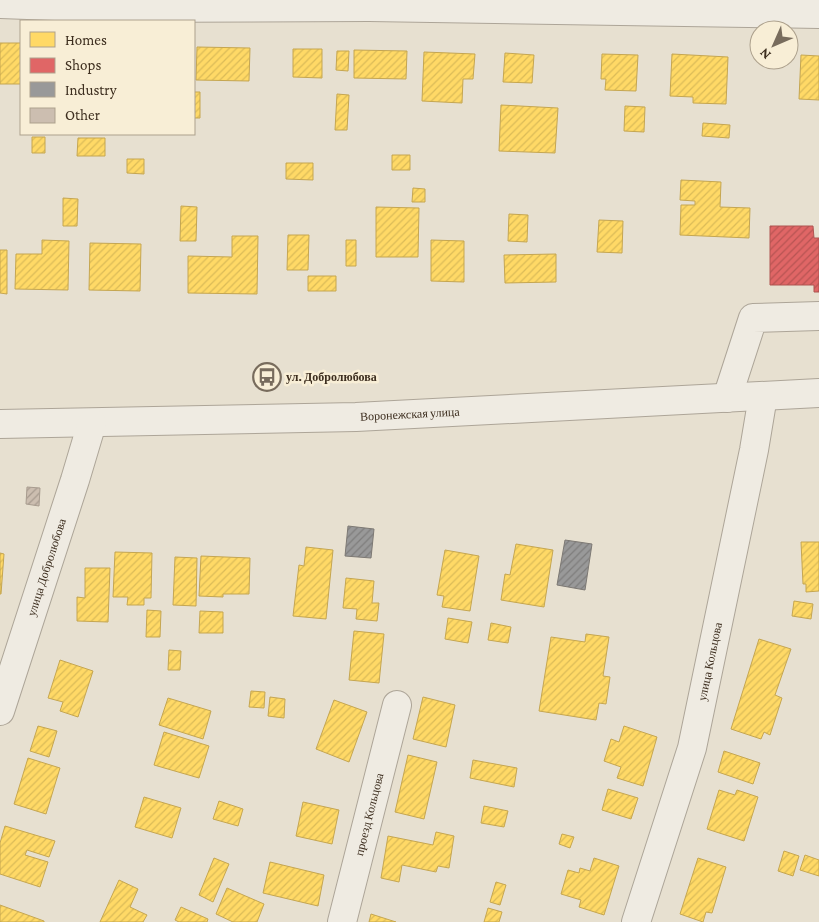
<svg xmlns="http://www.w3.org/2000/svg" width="819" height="922" font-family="'Crimson Pro',serif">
<defs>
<pattern id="homes-hatch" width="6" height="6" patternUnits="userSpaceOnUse" patternTransform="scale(1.25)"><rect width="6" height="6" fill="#ffd966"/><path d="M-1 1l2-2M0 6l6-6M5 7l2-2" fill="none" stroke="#dbbb58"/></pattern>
<pattern id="shops-hatch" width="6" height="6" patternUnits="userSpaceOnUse" patternTransform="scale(1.25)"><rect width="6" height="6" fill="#e06666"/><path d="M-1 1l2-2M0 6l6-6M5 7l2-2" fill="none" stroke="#b75453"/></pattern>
<pattern id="industry-hatch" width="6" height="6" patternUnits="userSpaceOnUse" patternTransform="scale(1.25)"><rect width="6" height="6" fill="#999"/><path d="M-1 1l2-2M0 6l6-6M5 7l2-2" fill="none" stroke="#7e7d7c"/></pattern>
<pattern id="building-hatch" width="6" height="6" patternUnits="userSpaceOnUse" patternTransform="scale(1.25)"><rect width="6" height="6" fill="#ccbeb0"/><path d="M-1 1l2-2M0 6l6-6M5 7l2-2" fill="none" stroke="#a79b8f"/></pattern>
</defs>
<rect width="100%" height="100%" fill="#e7e0d0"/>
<path fill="url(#homes-hatch)" stroke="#c5a651" d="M0 43H21V84H0Z
M197 47 250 48 249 81 196 80Z
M293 49H322V78L293 77Z
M354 50 407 51 406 79 354 78Z
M337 51H349L348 71 336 70Z
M424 52 475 54 473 79H463L462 103 422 101Z
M505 53 534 55 532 83 503 82Z
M602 54 638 55 636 91 605 90 606 79H601Z
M672 54 728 57 726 104 693 103V97L670 96Z
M801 55 819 56V100L799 99Z
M194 92H200V118H194Z
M337 94 349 95 347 130H335Z
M501 105 558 108 555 153 499 151Z
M625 106 645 107 644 132 624 131Z
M703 123 730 125 729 138 702 136Z
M32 137H45V153H32Z
M78 138H105V156H77Z
M392 155H410V170H392Z
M127 159H144V174L127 173Z
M286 163H313V180L286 179Z
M681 180 721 182 720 207 750 208 749 238 680 235 681 205H695V201L680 200Z
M413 188 425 189V202H412Z
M63 198 78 199 77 226H63Z
M181 206 197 207 196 241H180Z
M376 207 419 208 418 257H376Z
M509 214 528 215 527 242 508 241Z
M599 220 623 221 622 253 597 252Z
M288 235H309L308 270H287Z
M232 236H258L257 294 188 293V256L232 257Z
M42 240 69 241 68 290 15 289 16 254H42Z
M346 240H356V266H346Z
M431 240 464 241V282L431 281Z
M90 243 141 244 140 291 89 290Z
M0 250H7V294L0 293Z
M556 254V282L505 283 504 255Z
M308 276H336V291H308Z
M801 542H819V591L806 592V584H803Z
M516 544 553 550 544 607 501 600 505 574 510 575Z
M306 547 333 550 326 619 293 616 299 565 304 566Z
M445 550 479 556 470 611 442 607 444 596 437 595Z
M115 552 152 553 151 598H144V605H127L128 597H113Z
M0 553 4 554 1 594H0Z
M201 556 250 558 249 594H223V597L199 596Z
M175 557 197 558 196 606 173 605Z
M85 568H110L108 622 77 621V597L85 598Z
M346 578 374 581 372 603H379L377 621 356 619 357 609 343 608Z
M794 601 813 604 811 619 792 616Z
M147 610 161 611 160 637H146Z
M200 611 223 612V633H199Z
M448 618 472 622 468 643 445 639Z
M491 623 511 627 508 643 488 640Z
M354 631 384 634 379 683 349 680Z
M586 634 609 637 603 676 610 677 606 704 599 703 596 720 539 711 551 637 585 642Z
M759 639 791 649 775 695 782 698 770 735 764 732 761 739 731 729Z
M169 650 181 651 180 670H168Z
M60 660 93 671 78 717 60 711 63 702 48 698Z
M251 691 265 692 264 708 249 707Z
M270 697 285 699 284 718 268 716Z
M423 697 455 705 446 747 413 739Z
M168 698 211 711 203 739 159 725Z
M334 700 367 712 349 762 316 749Z
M38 726 57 731 49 757 30 751Z
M624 726 657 737 643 786 617 778 621 767 604 761 611 739 619 742Z
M164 732 209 746 199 778 154 765Z
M724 751 760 763 753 784 718 772Z
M408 755 437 762 424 819 395 812Z
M28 758 60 768 46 814 14 804Z
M473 760 517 768 514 787 470 778Z
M608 789 638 798 631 819 602 810Z
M719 790 735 795 737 790 758 797 744 841 707 829Z
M144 797 181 808 172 838 135 827Z
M219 801 243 809 238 826 213 819Z
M303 802 339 810 332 844 296 836Z
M484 806 508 811 504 827 481 823Z
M5 826 55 841 49 857 27 850 25 855 48 862 40 887 0 874V843Z
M436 832 454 836 449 868 438 866 436 872 402 865 399 882 381 878 388 836 433 845Z
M562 834 574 837 570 848 559 844Z
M784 851 799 856 793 876 778 871Z
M805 855 819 860V876L800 870Z
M214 858 229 864 213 902 199 895Z
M594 858 619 866 604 915 579 907 581 900 561 894 568 870 579 873 580 868 590 871Z
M698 858 726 867 712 913 706 912 703 922 680 914Z
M270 862 324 875 318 906 263 893Z
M119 880 138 889 130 907 147 915 143 922H100Z
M496 882 506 885 500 905 490 902Z
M227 888 264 904 257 922H233L216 914Z
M0 905 44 921V922H0Z
M181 907 208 919 207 922H179L175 920Z
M488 908 502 912 499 922H484Z
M371 914 396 922H369Z"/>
<path fill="url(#shops-hatch)" stroke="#af5551" d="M770 226H813L814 238H819V292H814V285H770Z"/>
<path fill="url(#industry-hatch)" stroke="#7d7974" d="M348 526 374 529 371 558 345 556Z
M565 540 592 544 585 590 557 585Z"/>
<path fill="url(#building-hatch)" stroke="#a89c8f" d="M27 487 40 488 39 506 26 504Z"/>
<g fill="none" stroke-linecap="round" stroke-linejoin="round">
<defs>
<g id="minor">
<path d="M0 4 109 8 369 7 819 14"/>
<path d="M727 398 753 318 819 316"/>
<path id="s1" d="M0 424 356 417 819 393"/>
<path id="s2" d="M0 711 75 480 92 423"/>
<path id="s3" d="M342 922 397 705"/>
<path id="s4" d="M636 922 692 748 754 450 763 396"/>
</g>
</defs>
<use href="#minor" stroke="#ada598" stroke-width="30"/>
<use href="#minor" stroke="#efebe2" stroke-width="28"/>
</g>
<defs>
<symbol id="bus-ring" viewBox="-11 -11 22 22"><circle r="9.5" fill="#f8eed6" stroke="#786c5d" stroke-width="1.5"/><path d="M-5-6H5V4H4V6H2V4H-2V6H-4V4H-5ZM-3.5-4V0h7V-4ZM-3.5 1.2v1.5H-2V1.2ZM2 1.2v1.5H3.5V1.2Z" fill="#786c5d"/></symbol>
</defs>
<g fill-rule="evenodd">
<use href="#bus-ring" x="251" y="361" width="32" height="32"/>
</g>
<g text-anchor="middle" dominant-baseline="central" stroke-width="5" stroke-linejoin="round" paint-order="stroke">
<g font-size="12" font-weight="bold" fill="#3d2e1f" stroke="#f8eed6" text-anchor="start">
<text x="286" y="377">ул. Добролюбова</text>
</g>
<g font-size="12" fill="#3d2e1f" stroke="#f8eed6">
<text stroke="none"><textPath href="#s1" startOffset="410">Воронежская улица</textPath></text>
<text stroke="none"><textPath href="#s2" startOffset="151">улица Добролюбова</textPath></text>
<text stroke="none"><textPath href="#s4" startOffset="271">улица Кольцова</textPath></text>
<text stroke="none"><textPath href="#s3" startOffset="111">проезд Кольцова</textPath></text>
</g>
</g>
<rect x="20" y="20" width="175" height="115" fill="#f8eed6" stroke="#ada18d"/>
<rect x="30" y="32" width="25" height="15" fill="#ffd966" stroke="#ada18d"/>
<text x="65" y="45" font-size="15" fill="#3d2e1f">Homes</text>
<rect x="30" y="58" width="25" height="15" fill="#e06666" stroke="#ada18d"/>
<text x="65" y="70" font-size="15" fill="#3d2e1f">Shops</text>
<rect x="30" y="82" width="25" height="15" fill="#999999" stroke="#ada18d"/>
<text x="65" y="95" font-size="15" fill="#3d2e1f">Industry</text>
<rect x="30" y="108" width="25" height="15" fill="#ccbeb0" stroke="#ada18d"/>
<text x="65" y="120" font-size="15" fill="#3d2e1f">Other</text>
<g transform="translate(774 45) rotate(225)"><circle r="24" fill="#f8eed6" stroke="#ada18d"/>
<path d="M0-4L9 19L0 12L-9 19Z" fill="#786c5d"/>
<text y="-8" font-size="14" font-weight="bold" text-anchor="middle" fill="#3d2e1f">N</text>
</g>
</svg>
